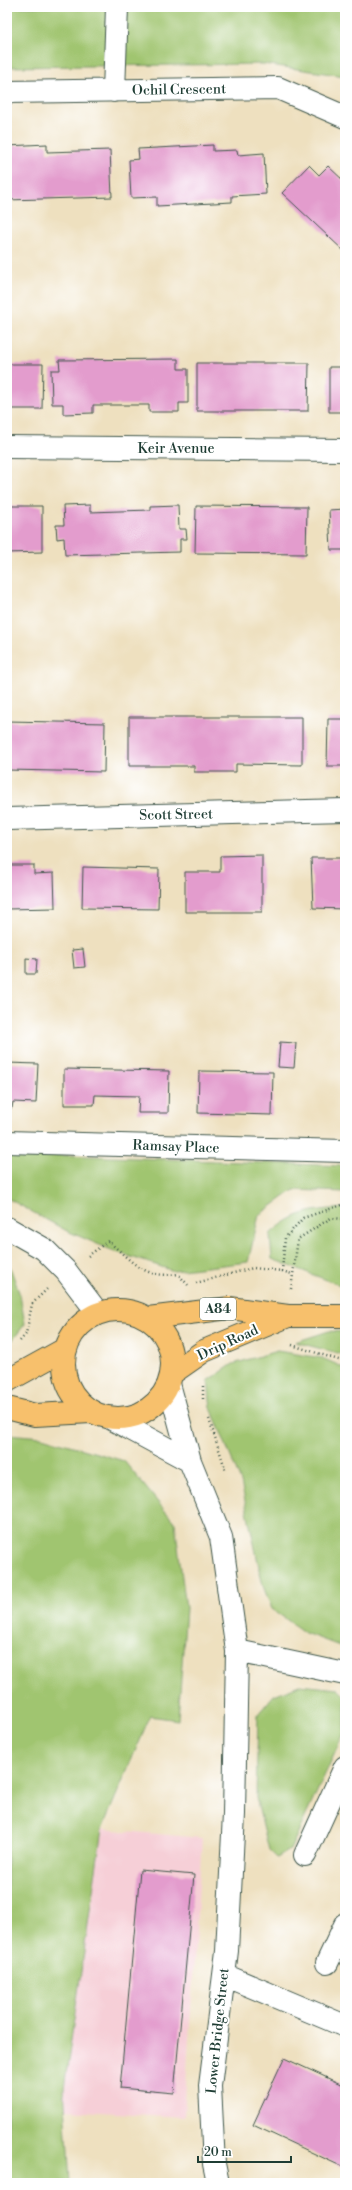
<svg xmlns="http://www.w3.org/2000/svg" width="352" height="2190" font-family="'Libre Bodoni',serif">
<rect width="100%" height="100%" fill="#fff"/>
<filter id="ink" filterUnits="userSpaceOnUse"><feTurbulence type="fractalNoise" baseFrequency=".025" numOctaves="2"/><feDisplacementMap in="SourceGraphic" scale="8" xChannelSelector="R" yChannelSelector="G"/><feConvolveMatrix kernelMatrix="1 2 1 2 8 2 1 2 1" color-interpolation-filters="sRGB"/></filter>
<filter id="wash" filterUnits="userSpaceOnUse"><feTurbulence type="fractalNoise" baseFrequency=".012" numOctaves="4" result="noise"/><feDisplacementMap in="SourceGraphic" scale="16" xChannelSelector="R" yChannelSelector="G"/><feGaussianBlur stdDeviation="0.9" result="paint"/><feColorMatrix in="noise" values="0 0 0 0 0 0 0 0 0 0 0 0 0 0 0 0 0 1.4 0 .05"/><feComposite in="paint" operator="in"/></filter>
<g filter="url(#wash)">
<rect width="100%" height="100%" fill="#eee0bf"/>
<path fill="#f6cfd7" d="M102 1829 202 1838 184 2117 66 2110 64 2088Z"/>
<path fill="#a0c570" stroke="#608152" d="M7 7H345V76L263 64 7 67Z
M7 1153 345 1166V1192L294 1190 259 1215 248 1262 174 1271 116 1252 67 1231 7 1198Z
M345 1208V1287L272 1259 270 1234C296 1211 312 1210 345 1208Z
M7 1265 10 1267 20 1295 25 1324 7 1347Z
M329 1331 345 1332V1355L295 1342Z
M277 1351 322 1358 345 1368V1648L305 1633 272 1609 263 1586 241 1482 211 1408 208 1381 233 1364Z
M7 1434 42 1437 124 1461 175 1523 186 1608 178 1720 150 1716 102 1829 64 2088 70 2183H7Z
M299 1685 338 1689 345 1696V1731L290 1850 277 1858 269 1850 256 1798 258 1714 274 1695Z"/>
<g id="blocks">
<path fill="#e39ccd" d="M47 144V152L110 150 112 197 7 200V146Z
M213 145V151L237 150 238 155 264 153 266 194 232 196V202L157 206V197L131 198 129 160 139 159 138 149Z
M309 165 319 175 328 166 345 182V252L282 193Z
M178 359V369H188V403H179V412H149V405H93V413L63 414V404H52L51 370H60L59 360Z
M197 363H309L308 411H197Z
M7 364H43L42 409H7Z
M329 367H345V412H329Z
M90 505V512L150 510V506L178 505 179 529H186L187 539H180V552L65 555 64 538 57 539 56 525H64L63 506Z
M7 506H42V552L7 553Z
M196 506 307 507 306 554 195 553Z
M345 509V550H331L329 510Z
M129 717H302V765L236 764V772H194V766H129Z
M328 719H345V766H327Z
M7 721 105 723 104 772 7 770Z
M262 855V912H185V872H220V856Z
M311 858H345V909L313 908Z
M7 865H34V874L54 873 55 908 7 909Z
M83 867 159 869 158 909 82 908Z
M83 949 85 967 74 968 72 950Z
M26 958 37 959 36 974H26Z
M280 1042 296 1043 294 1068 278 1067Z
M7 1063 38 1064 36 1103 13 1102 12 1108H7Z
M64 1069 169 1071 168 1113H138L139 1096 95 1095 94 1105H64Z
M199 1071 273 1072 272 1115 198 1113Z
M140 1870 194 1875 174 2093 120 2088Z
M284 2058 345 2086V2168L253 2125Z"/>
</g>
</g>
<g filter="url(#ink)">
<use href="#blocks" fill-opacity="0" stroke="#3e5549" stroke-width="1"/>
<g fill="none" stroke-linecap="round" stroke-linejoin="round">
<defs>
<path id="minor" d="M114 91 117 7
M7 92 278 88 345 117
M7 447 345 450
M7 819 345 810
M7 1142 345 1151
M7 1228 44 1249 66 1271 98 1313
M169 1384 190 1461 221 1537 237 1651 234 1814 227 1951 210 2086 214 2164 218 2183
M112 1419 190 1461
M237 1651 345 1674
M305 1855 345 1767
M327 1963 345 1925
M224 1975 345 2026"/>
<path id="major" d="M64 1364a54 54 0 1 1 108 0a54 54 0 1 1-108 0Z
M148 1318 230 1308 288 1316H345
M171 1374 204 1351 288 1316
M7 1381 65 1349
M7 1408 35 1415 91 1412"/>
</defs>
<use href="#minor" stroke="#3e5549" stroke-width="24"/>
<use href="#major" stroke="#3e5549" stroke-width="24"/>
<path stroke="#3e5549" stroke-width="2.5" stroke-dasharray="1 3" stroke-linecap="butt" d="M88 1256 108 1241C133 1262 143 1279 178 1274L188 1285
M282 1271 292 1274
M196 1283 253 1268 282 1271 285 1238 303 1218 345 1204
M291 1289 298 1239 331 1218 345 1219
M20 1341 26 1334 32 1304 47 1289
M292 1345 345 1362
M203 1386V1399
M209 1419 226 1471"/>
<use href="#minor" stroke="#fff" stroke-width="22"/>
<use href="#major" stroke="#f7c06c" stroke-width="22"/>
</g>
</g>
<g text-anchor="middle" dominant-baseline="central" stroke-width="4" stroke-linejoin="round" paint-order="stroke">
<rect fill="#fff" stroke="#627771" stroke-width="1" x="200" y="1298" width="36" height="22" rx="3"/>
<g font-size="13" font-weight="bold" fill="#1f3d34">
<text x="218" y="1309">A84</text>
</g>
<g font-size="14" fill="#1f3d34" stroke="#fff">
<text transform="translate(179 90) rotate(-1)">Ochil Crescent</text>
<text x="176" y="449">Keir Avenue</text>
<text transform="translate(176 815) rotate(-1)">Scott Street</text>
<text transform="translate(176 1147) rotate(2)">Ramsay Place</text>
<text transform="translate(228 1343) rotate(-25)">Drip Road</text>
<text transform="translate(218 2031) rotate(-84)">Lower Bridge Street</text>
</g>
</g>
<rect width="352" height="2190" fill="none" stroke="#fff" stroke-width="24"/>
<path d="M198 2156v6h93v-6" fill="none" stroke="#1f3d34" stroke-width="2"/>
<text x="204" y="2156" font-size="12" fill="#1f3d34" stroke="#ffffff" stroke-width="3" paint-order="stroke">20 m</text>
</svg>
